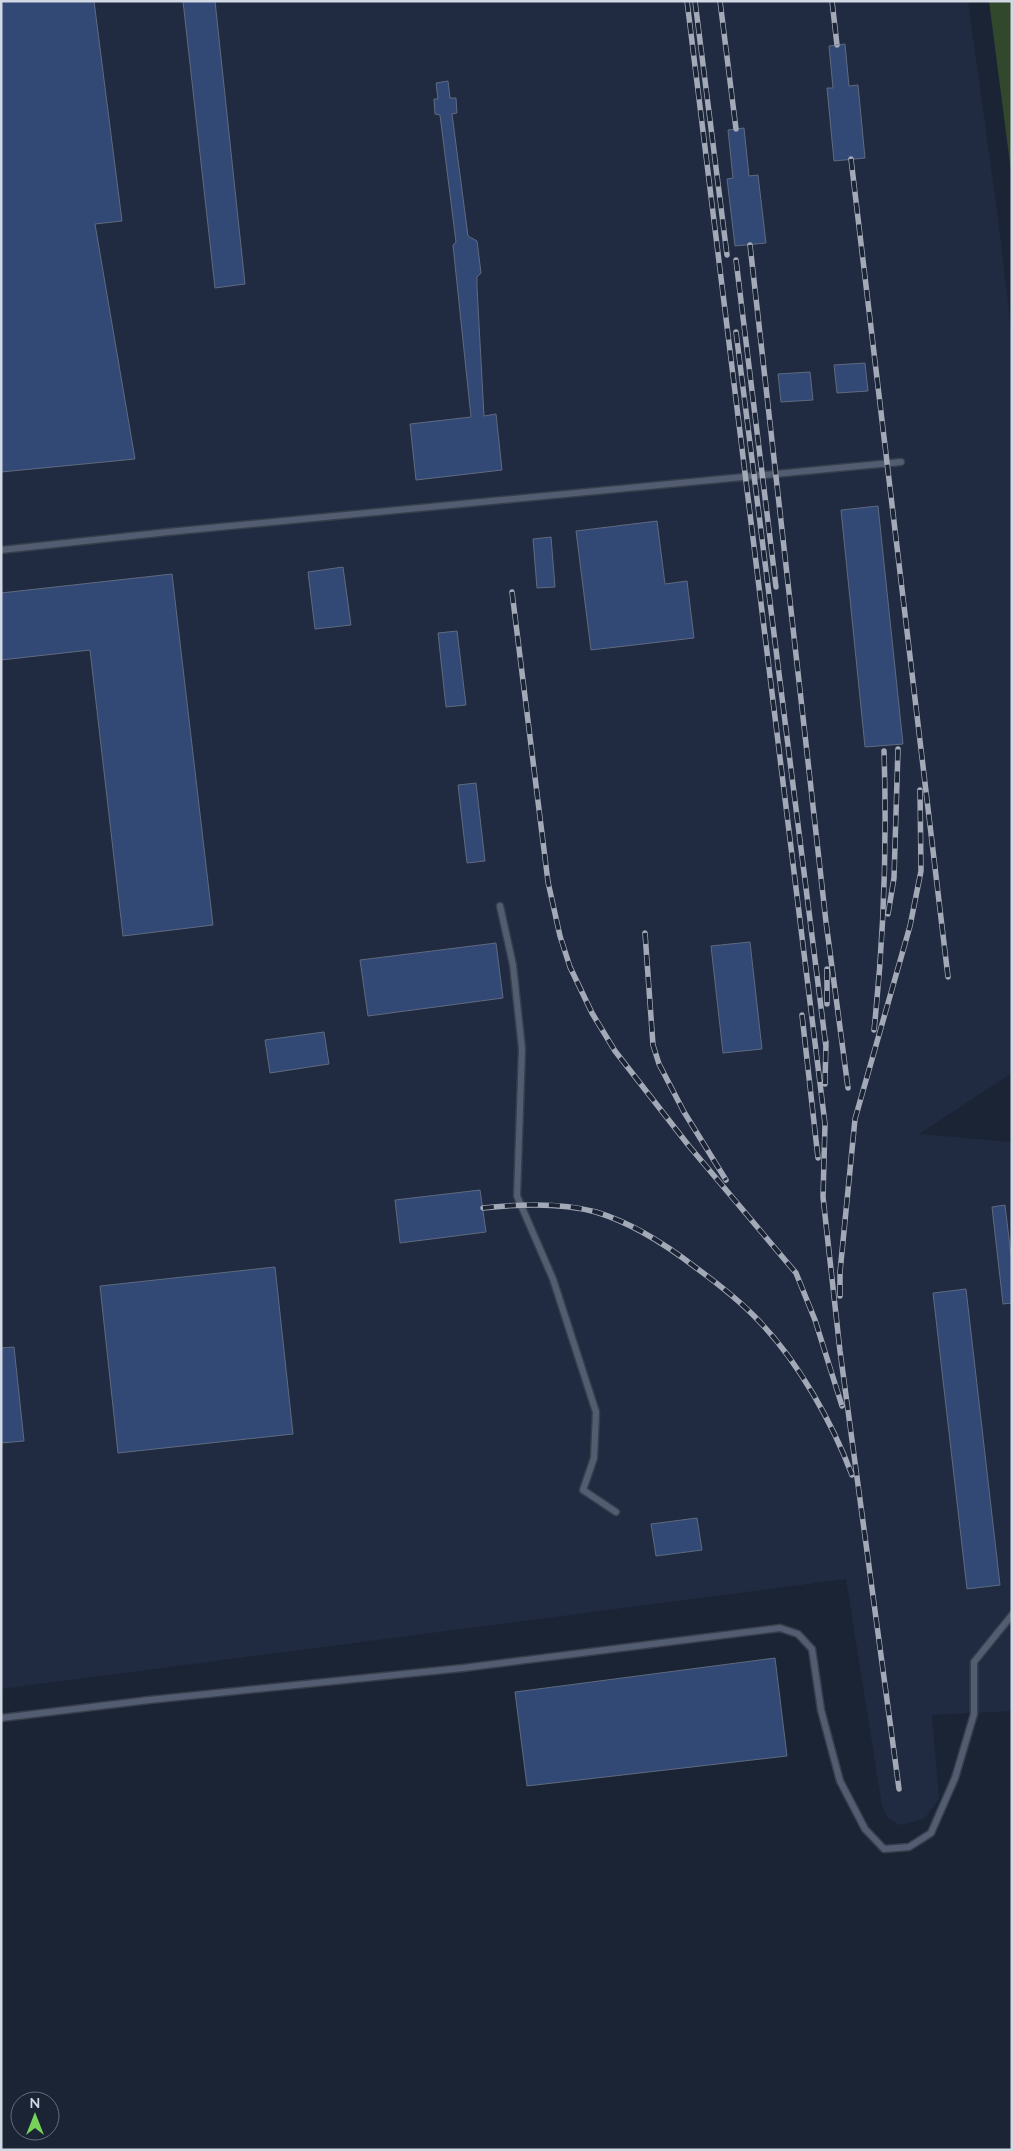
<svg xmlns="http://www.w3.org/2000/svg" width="1013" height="2151" font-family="Lato,sans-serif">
<rect width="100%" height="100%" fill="#1b2435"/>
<path fill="#202b42" d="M1 1H968L998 218 1012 336V1073L919 1134 1012 1142V1711L932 1715 939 1799 924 1819 900 1825 888 1818 882 1806 846 1579 1 1689Z"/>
<path fill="#32482c" d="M989 1H1012V179Z"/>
<path fill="#324976" stroke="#5f6a7e" d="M1 1H94L122 221 95 224 135 459 1 472Z
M183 1H215L245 284 215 288Z
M845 44 849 86 858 85 865 158 834 161 827 88H833L829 46Z
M448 81 450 98H456L457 113 452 114 468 236 477 241 481 273 477 277V287L484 416 496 414 502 470 416 480 410 424 471 417 453 245 456 242 440 115 435 114 434 99H438L436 83Z
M744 128 749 176 758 175 766 243 735 246 727 179 733 178 728 130Z
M865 363 868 391 837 393 834 365Z
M810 372 813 400 781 402 778 374Z
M878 506 903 744 865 747 841 510Z
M657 521 665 584 687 581 694 638 591 650 576 531Z
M551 537 555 587 537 588 533 539Z
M343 567 351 625 315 629 308 572Z
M172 574 213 925 123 936 90 650 1 660V593Z
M457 631 466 705 446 707 438 633Z
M476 783 485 861 467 863 458 785Z
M750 942 762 1049 723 1053 711 946Z
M496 943 503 998 368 1016 360 960Z
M324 1032 329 1064 270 1073 265 1040Z
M480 1190 486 1232 400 1243 395 1200Z
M1005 1205 1012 1264V1303L1003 1304 992 1207Z
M275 1267 293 1434 118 1453 100 1286Z
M966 1289 1000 1585 967 1589 933 1293Z
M14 1347 24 1441 1 1443V1348Z
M697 1518 702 1550 656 1556 651 1524Z
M775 1658 787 1756 527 1786 515 1692Z"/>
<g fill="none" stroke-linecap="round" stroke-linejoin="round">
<defs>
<path id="lane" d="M1 550 168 532 901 462
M500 906 513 965 522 1049 517 1196 553 1279 596 1412 594 1458 583 1490 616 1512
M1 1718 149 1700 463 1668 780 1628 798 1634 812 1649 821 1710 840 1781 865 1829 884 1849 909 1847 931 1833 955 1778 974 1714V1662L1012 1615"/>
</defs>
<use href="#lane" stroke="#373e4c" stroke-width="9"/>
<use href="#lane" stroke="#535d71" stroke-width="6"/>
<defs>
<path id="rail" d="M687 1 825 1124 823 1197 840 1351 899 1789
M695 1 727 255
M720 1 736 129
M832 1 837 45
M851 159 948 977
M750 245 826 922 848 1088
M736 260 776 587
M736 332 826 1047
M512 592 548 882 560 936 570 967 592 1013 615 1051 689 1146 796 1273 815 1320 842 1406
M888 914 894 878 898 749
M645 933 653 1045 659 1064 684 1112 726 1180
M827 969V1004
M802 1015 818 1158
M874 1030C884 937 887 844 884 751
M825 1084 826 1042
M483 1208C519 1204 560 1202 596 1212 632 1223 665 1244 695 1267 717 1283 739 1300 758 1320 798 1361 832 1422 852 1475
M840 1296V1272L855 1119 910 926 921 871 920 790"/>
</defs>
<use href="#rail" stroke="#a3a9b7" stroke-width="5.5"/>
<use href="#rail" stroke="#1b2435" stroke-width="4" stroke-dasharray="11" stroke-linecap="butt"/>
</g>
<rect width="1013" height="2151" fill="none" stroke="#d2d8e4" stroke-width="5"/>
<g transform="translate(35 2116)"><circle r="24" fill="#1b2435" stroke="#646c7b"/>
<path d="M0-4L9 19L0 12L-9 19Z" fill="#77d259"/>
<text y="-8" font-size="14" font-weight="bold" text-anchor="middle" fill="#d2d8e4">N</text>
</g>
</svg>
